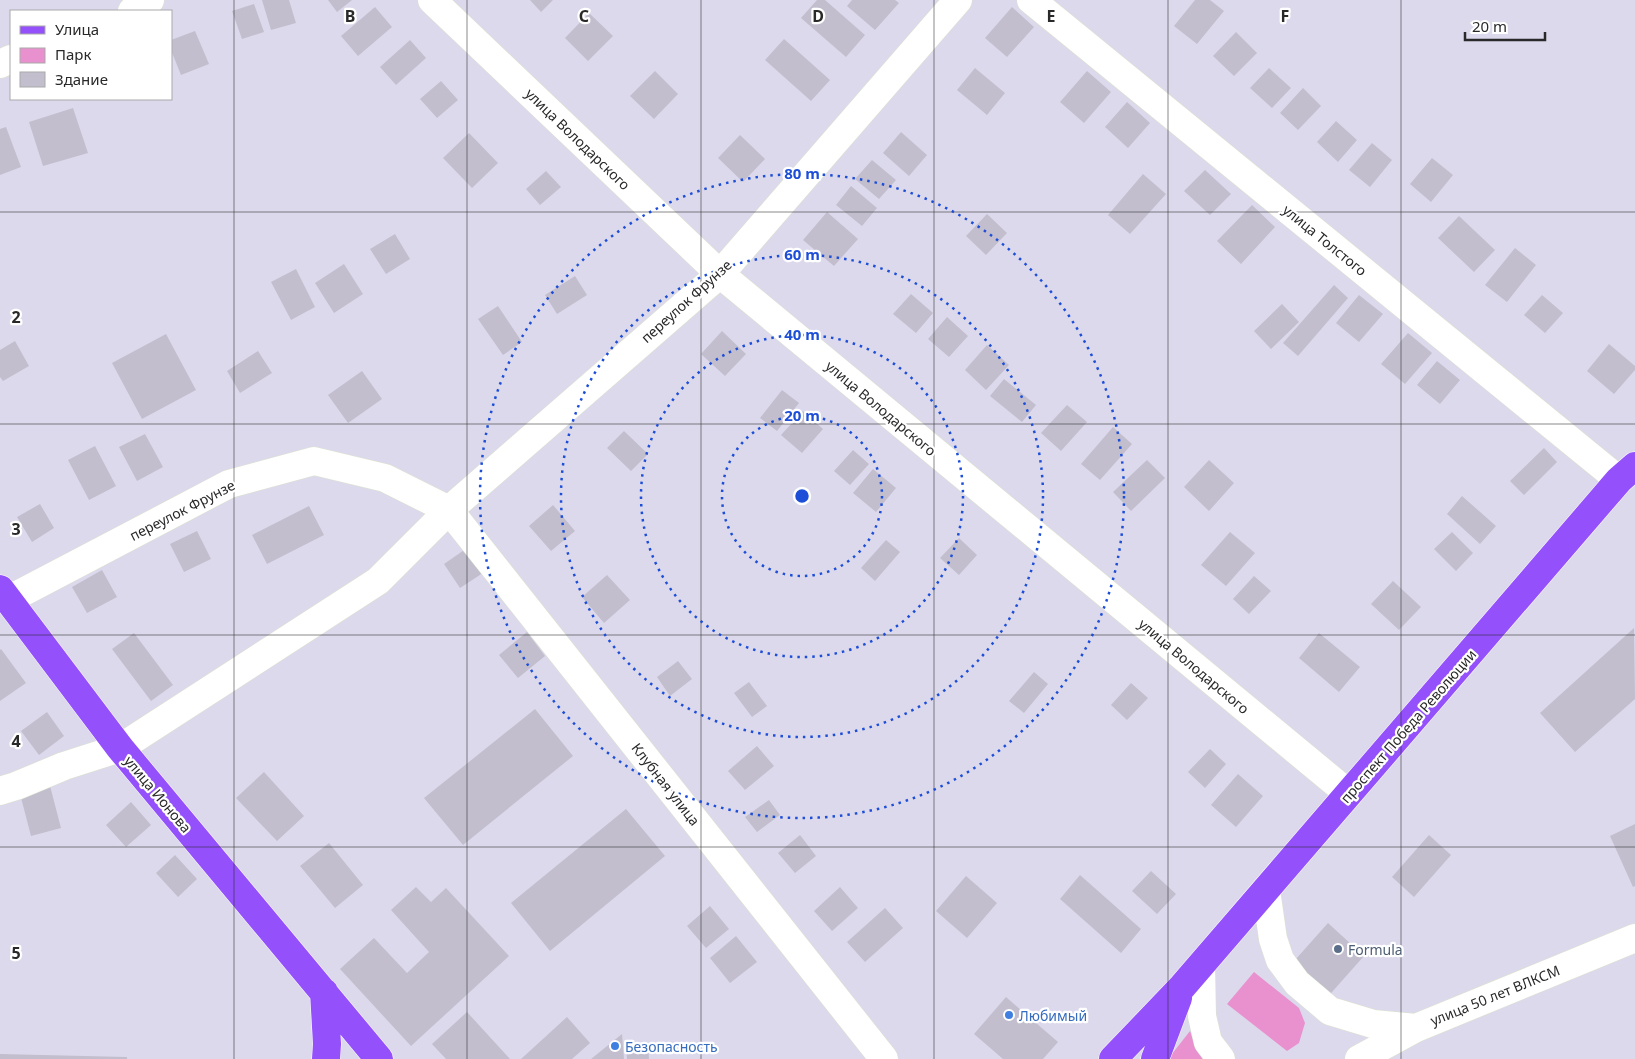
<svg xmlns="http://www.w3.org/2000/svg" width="1635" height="1059" font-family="'Noto Sans',sans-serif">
<rect width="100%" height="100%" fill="#ddd9ec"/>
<path fill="#e891ce" d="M1254 972 1299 1008 1305 1023 1299 1043 1287 1051 1227 1004Z
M1190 1031 1197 1051 1203 1059H1168Z"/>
<path fill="#c2bece" d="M262 0H289L296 23 271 30Z
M328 0H352L337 12Z
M530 0H553L541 12Z
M817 0H825L865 35 846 57 801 18Z
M852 0H895L899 3 875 30 847 6Z
M1195 0H1210L1224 11 1197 44 1174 26Z
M254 4 264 32 242 39 232 11Z
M375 7 392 27 358 56 341 36Z
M1012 7 1034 27 1007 57 985 38Z
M589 13 613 36 588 61 565 38Z
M195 31 209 64 181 75 171 50V40Z
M1236 32 1257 53 1234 76 1213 56Z
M784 39 830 80 811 101 765 60Z
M410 40 426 58 396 85 380 67Z
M975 68 1005 93 987 115 957 90Z
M1269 68 1291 88 1272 108 1250 88Z
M655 71 678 94 654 119 630 96Z
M1087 71 1111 92 1084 123 1060 102Z
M441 81 458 100 437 118 420 99Z
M1303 88 1321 106 1298 130 1280 113Z
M1127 102 1150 123 1128 148 1105 127Z
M73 108 88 153 43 166 29 122Z
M1336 121 1357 140 1338 162 1317 142Z
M6 127 21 167 0 175V129Z
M901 132 927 155 909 176 883 153Z
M469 133 498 163 472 188 443 158Z
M740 135 765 159 743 182 718 158Z
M1372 143 1392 160 1370 187 1349 170Z
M1432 158 1453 175 1431 202 1410 184Z
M872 160 896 180 879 199 855 179Z
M1205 170 1231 194 1210 215 1184 191Z
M546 171 561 187 540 205 526 189Z
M1143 174 1166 194 1130 234 1108 215Z
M851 186 877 208 862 226 836 205Z
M1252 205 1275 227 1241 264 1217 241Z
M827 212 858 239 834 266 803 240Z
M987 214 1007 233 986 255 966 236Z
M1459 216 1495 250 1474 272 1438 238Z
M395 234 410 259 386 274 370 249Z
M1515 248 1536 265 1507 302 1485 285Z
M344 264 363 294 334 313 315 283Z
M296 269 315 307 291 320 271 282Z
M575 276 587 295 557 314 545 295Z
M1334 285 1348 298 1298 356 1283 343Z
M911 294 933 313 916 333 893 314Z
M1359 295 1383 314 1359 342 1336 323Z
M1542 295 1563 313 1545 333 1524 315Z
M1282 304 1299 322 1271 349 1254 331Z
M498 306 522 342 503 355 478 319Z
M947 317 968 336 949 357 928 339Z
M722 331 746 354 725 376 701 354Z
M1408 333 1432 353 1405 384 1381 364Z
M166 334 196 390 142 419 112 363Z
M15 341 29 366 3 381 0 377V350Z
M1609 344 1635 366V370L1614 394 1587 371Z
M987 345 1009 365 986 390 965 370Z
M258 351 272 373 240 393 227 371Z
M1437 361 1460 380 1440 404 1417 385Z
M362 371 382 399 348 423 328 395Z
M1004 379 1036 405 1022 422 990 396Z
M782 390 799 403 777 431 760 418Z
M1067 405 1087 422 1061 451 1041 433Z
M803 411 823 429 802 453 781 435Z
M1113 427 1132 444 1100 480 1081 464Z
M624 431 648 454 631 471 607 448Z
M145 434 163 467 137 481 119 447Z
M95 446 116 486 89 500 68 460Z
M1544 448 1557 462 1524 495 1510 481Z
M853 450 869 464 850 485 834 471Z
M1147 460 1165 478 1131 511 1113 492Z
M1209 460 1234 483 1209 511 1184 487Z
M873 469 896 488 876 512 853 493Z
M1462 496 1496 526 1480 544 1447 514Z
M40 504 54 528 32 542 17 517Z
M553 505 575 531 551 551 529 526Z
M309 506 324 535 267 564 252 535Z
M197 531 211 559 184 572 170 544Z
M1230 532 1255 553 1226 586 1201 565Z
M1452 532 1473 553 1456 571 1434 549Z
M959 538 977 555 959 575 940 558Z
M886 540 900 552 875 581 861 568Z
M470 546 486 571 460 588 444 564Z
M102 570 117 597 87 613 72 587Z
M607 575 630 600 604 623 582 597Z
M1254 576 1271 591 1249 614 1233 599Z
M1393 581 1421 607 1399 630 1371 604Z
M1634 628 1635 699 1575 752 1540 713Z
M527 632 545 656 518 678 499 655Z
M134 633 173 685 151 701 112 649Z
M1319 633 1360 667 1339 692 1299 658Z
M1 649 26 683 0 701V650Z
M678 661 692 679 670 696 657 677Z
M1034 672 1048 684 1024 713 1009 701Z
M749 682 767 706 752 717 734 693Z
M1131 683 1148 698 1127 720 1111 705Z
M535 709 573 756 463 845 424 798Z
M47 712 64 736 39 755 21 731Z
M757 746 774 766 745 790 728 771Z
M1210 749 1226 764 1205 788 1188 772Z
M264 772 304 816 277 841 236 798Z
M1238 774 1263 796 1236 827 1211 805Z
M49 782 61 828 31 836 19 790Z
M769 800 780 815 757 832 745 817Z
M131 802 151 825 126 847 106 825Z
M626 809 665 856 550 951 511 903Z
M1635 824V886L1633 887 1610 836Z
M800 835 816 856 795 873 778 853Z
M1429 835 1451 855 1414 897 1392 877Z
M329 843 363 885 335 908 300 866Z
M175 855 197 879 178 897 156 873Z
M1151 871 1176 894 1157 914 1132 891Z
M1080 875 1141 929 1121 953 1060 899Z
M966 876 997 903 967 938 936 911Z
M416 887 431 902 446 888 509 956 411 1046 340 969 374 938 407 973 429 952 391 910Z
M840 887 858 908 832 931 814 911Z
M710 906 729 929 706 948 687 926Z
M885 908 903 928 865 962 847 942Z
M1328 923 1364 956 1316 1010 1279 978Z
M736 936 757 962 730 983 710 958Z
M1006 997 1058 1042 1043 1059H1003L974 1034Z
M467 1012 510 1059H446L432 1044Z
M567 1017 590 1043 572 1059H521Z
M622 1034 624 1059H591Z
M648 1045 649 1059H627L626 1047Z
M0 1054 127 1057V1059H0Z"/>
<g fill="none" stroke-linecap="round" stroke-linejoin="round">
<defs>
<path id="minor" d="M432 0 720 274 1349 794
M1031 0 1619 480
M132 11 150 0
M0 64 11 59
M8 600 229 484 314 461 385 478 449 510 884 1059
M0 791 16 786 64 766 120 748 378 581 449 510 720 274 958 0
M1266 890 1273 939 1280 960 1297 983 1330 1011 1373 1024 1416 1028
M1201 966 1202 1016 1208 1042 1221 1059
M1359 1059 1416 1028 1635 938"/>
<path id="major" d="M0 589 120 748 379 1059
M324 992 327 1044 326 1059
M1113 1059 1182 987 1619 480 1635 466
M1155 1059 1178 998"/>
</defs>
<use href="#minor" stroke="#dae3ce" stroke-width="29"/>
<use href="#major" stroke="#fff" stroke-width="29"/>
<use href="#minor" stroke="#fff" stroke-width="28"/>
<use href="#major" stroke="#9450fb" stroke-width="28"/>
</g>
<path fill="none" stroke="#292929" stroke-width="1" stroke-opacity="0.55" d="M234 0V1059M467 0V1059M701 0V1059M934 0V1059M1168 0V1059M1401 0V1059M0 212H1635M0 424H1635M0 635H1635M0 847H1635"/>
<g fill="none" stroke="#1d4ed8" stroke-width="2.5" stroke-dasharray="2.5 5">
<circle cx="802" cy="496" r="80"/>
<circle cx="802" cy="496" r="161"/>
<circle cx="802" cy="496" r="241"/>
<circle cx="802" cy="496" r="322"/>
</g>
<circle fill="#5c6f8a" stroke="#fff" stroke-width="2" cx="1338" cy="949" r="5"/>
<g fill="#3f7fe0" stroke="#fff" stroke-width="2">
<circle cx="1009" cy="1015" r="5"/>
<circle cx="615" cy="1046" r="5"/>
</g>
<g text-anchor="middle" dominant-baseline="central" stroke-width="4.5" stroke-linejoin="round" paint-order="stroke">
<g font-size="14" fill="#292929" stroke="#fff">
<text transform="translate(578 139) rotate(44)">улица Володарского</text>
<text transform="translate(1325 240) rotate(39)">улица Толстого</text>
<text transform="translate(686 301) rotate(-42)">переулок Фрунзе</text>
<text transform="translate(881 408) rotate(40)">улица Володарского</text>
<text transform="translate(182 510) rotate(-27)">переулок Фрунзе</text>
<text transform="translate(1194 666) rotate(40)">улица Володарского</text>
<text transform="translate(1408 726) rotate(-49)">проспект Победа Революции</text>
<text transform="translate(666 784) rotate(52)">Клубная улица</text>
<text transform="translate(158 794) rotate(50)">улица Ионова</text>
<text transform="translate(1495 995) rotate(-22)">улица 50 лет ВЛКСМ</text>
</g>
<g font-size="14" fill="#4e5e75" stroke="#fff" text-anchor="start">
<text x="1348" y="949">Formula</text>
</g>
<g font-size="14" fill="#366cbe" stroke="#fff" text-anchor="start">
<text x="1019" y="1015">Любимый</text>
<text x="625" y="1046">Безопасность</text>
</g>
</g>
<g font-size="16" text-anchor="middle" font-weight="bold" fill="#292929" stroke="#fff" stroke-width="4.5" stroke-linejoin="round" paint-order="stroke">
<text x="350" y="22">B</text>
<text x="584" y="22">C</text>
<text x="818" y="22">D</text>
<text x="1051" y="22">E</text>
<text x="1285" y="22">F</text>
<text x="16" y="323">2</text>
<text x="16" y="535">3</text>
<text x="16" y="747">4</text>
<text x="16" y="959">5</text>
</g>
<circle cx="802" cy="496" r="8" fill="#1d4ed8" stroke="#fff" stroke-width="2.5"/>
<g font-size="15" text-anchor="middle" font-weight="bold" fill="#1d4ed8" stroke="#fff" stroke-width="4.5" stroke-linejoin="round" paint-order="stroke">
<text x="802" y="179">80 m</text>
<text x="802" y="260">60 m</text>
<text x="802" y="340">40 m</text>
<text x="802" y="421">20 m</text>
</g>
<rect x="10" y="10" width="162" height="90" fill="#ffffff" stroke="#a9a9a9"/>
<rect x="20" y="26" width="25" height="8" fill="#9450fb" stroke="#a9a9a9"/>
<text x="55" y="35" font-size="15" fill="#292929">Улица</text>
<rect x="20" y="48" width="25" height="15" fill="#e891ce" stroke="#a9a9a9"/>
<text x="55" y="60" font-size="15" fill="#292929">Парк</text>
<rect x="20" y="72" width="25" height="15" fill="#c2bece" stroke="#a9a9a9"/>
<text x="55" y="85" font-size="15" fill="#292929">Здание</text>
<path d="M1465 32v8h80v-8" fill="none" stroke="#292929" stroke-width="2.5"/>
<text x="1472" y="32" font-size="15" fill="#292929" stroke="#ffffff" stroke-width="4" paint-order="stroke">20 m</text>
</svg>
